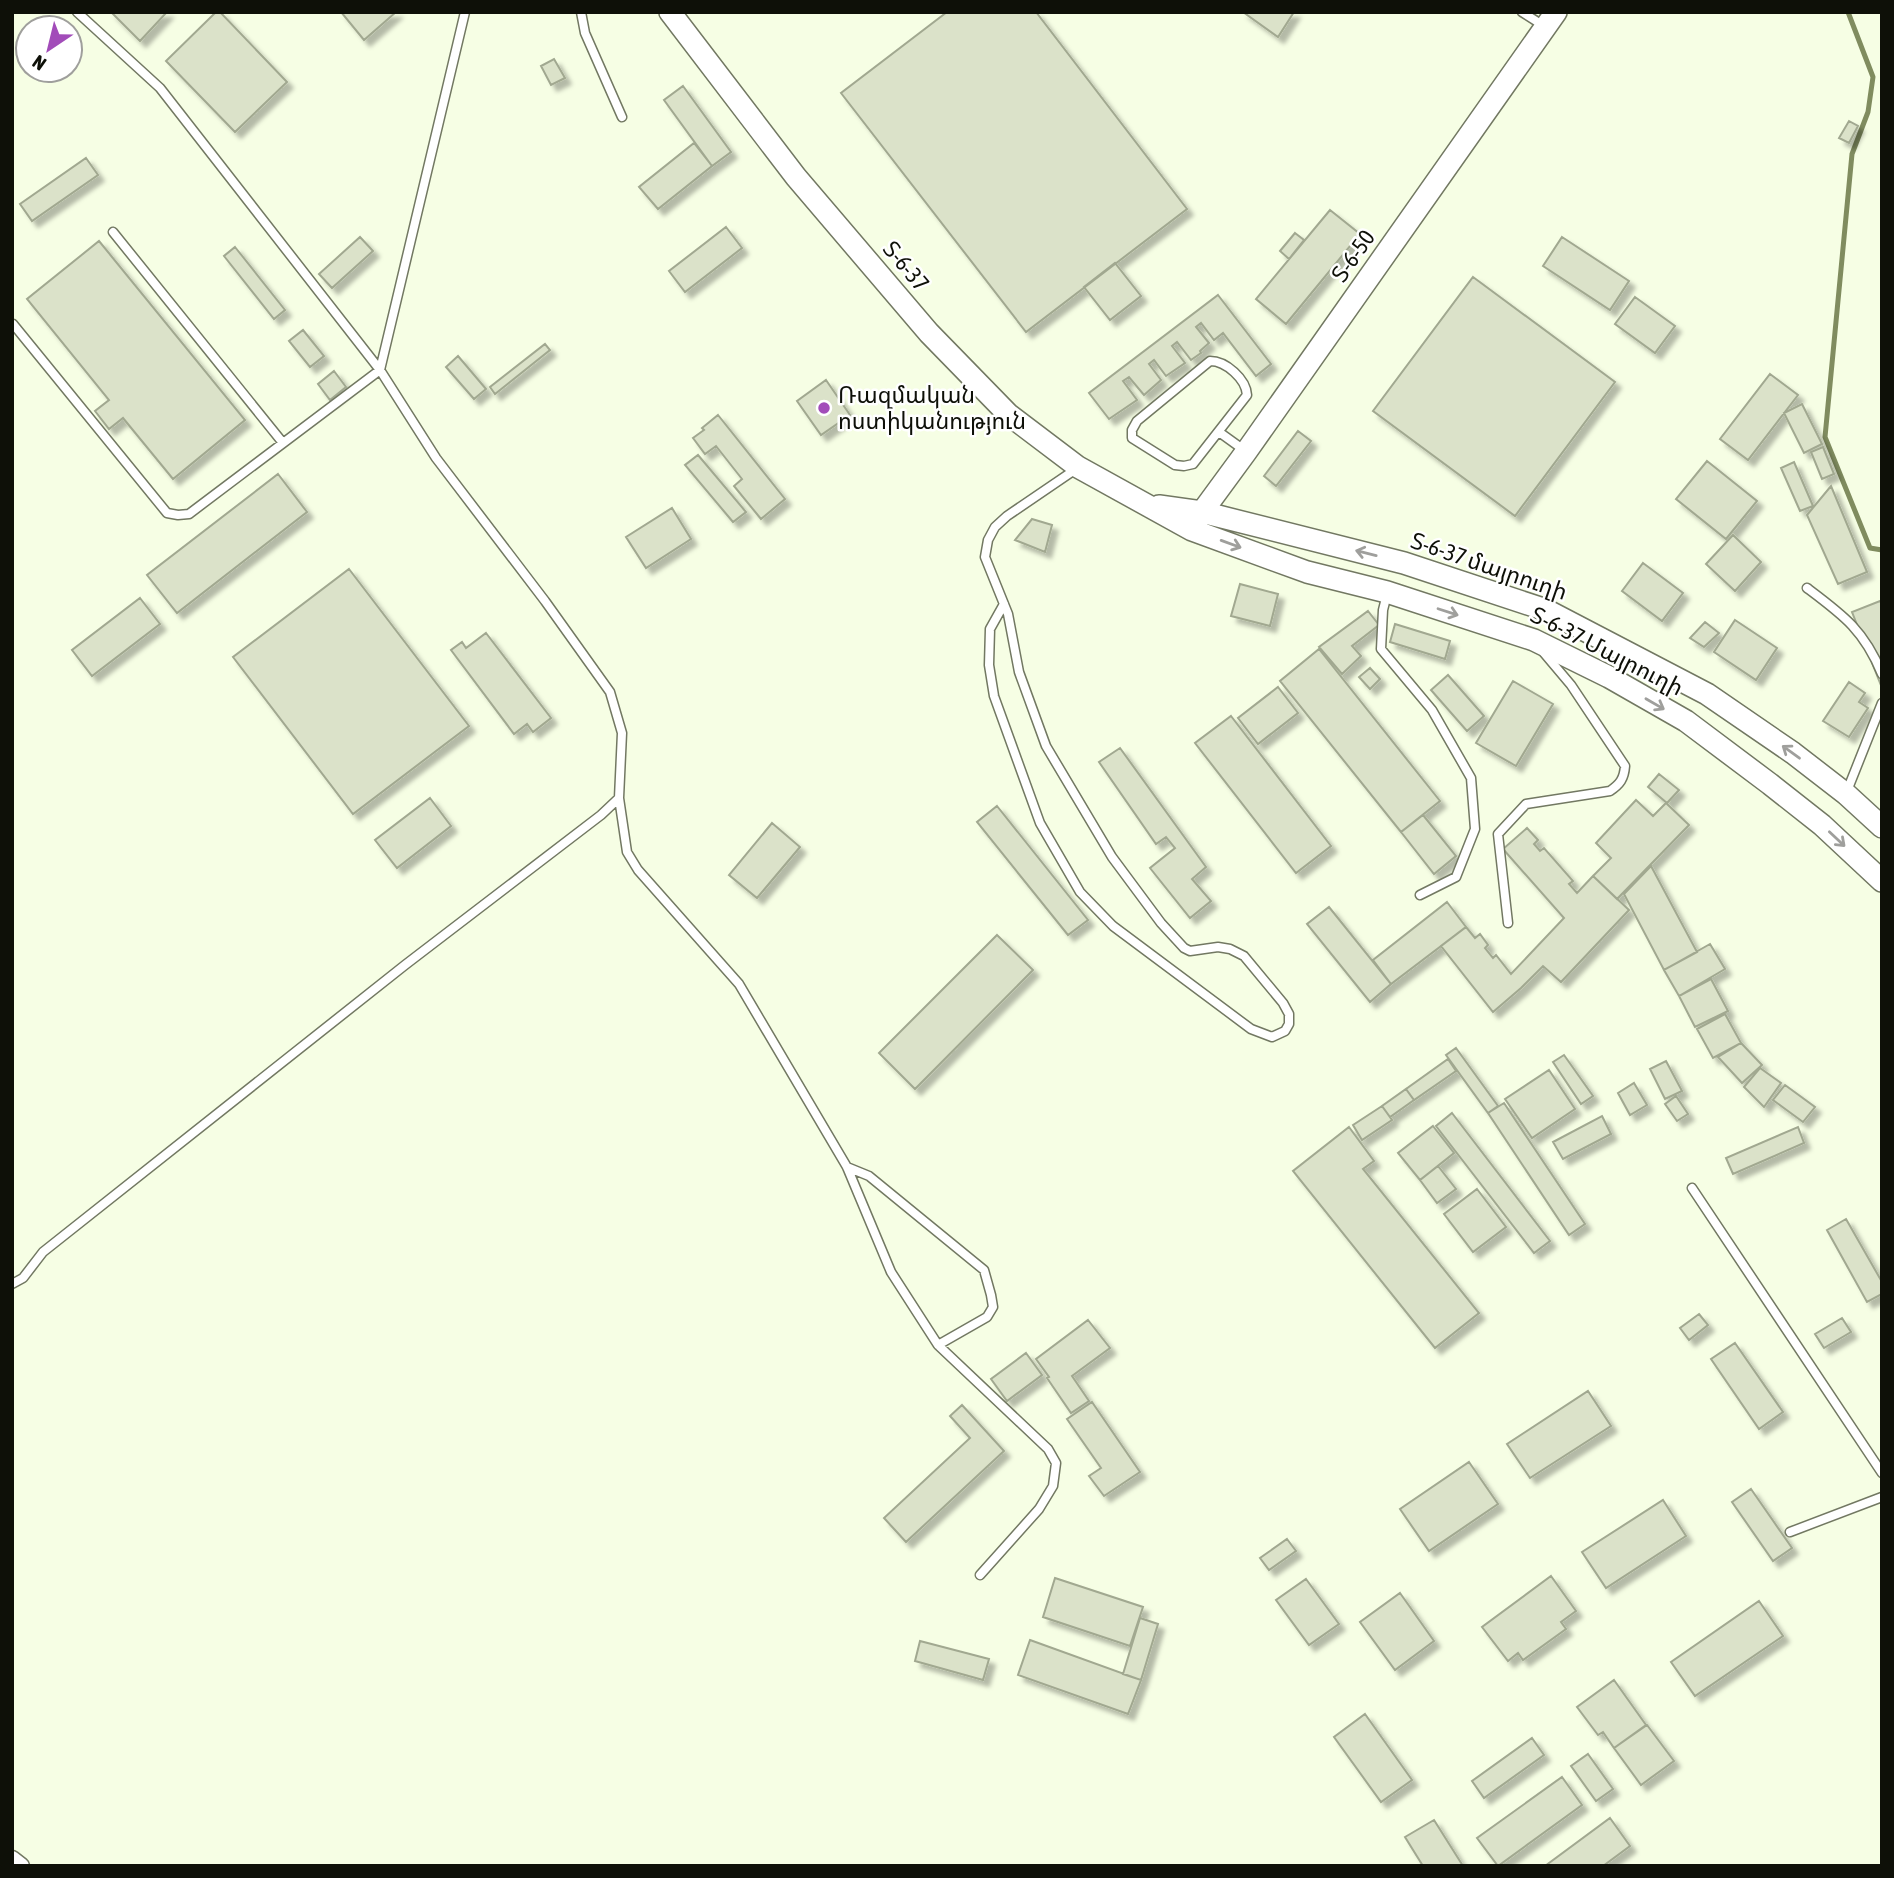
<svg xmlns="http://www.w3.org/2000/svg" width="1894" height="1878" font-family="'Asap Condensed','Noto Sans Armenian',sans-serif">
<defs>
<filter id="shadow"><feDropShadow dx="6" dy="6" stdDeviation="2" flood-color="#0004"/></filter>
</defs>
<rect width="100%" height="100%" fill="#f6fee4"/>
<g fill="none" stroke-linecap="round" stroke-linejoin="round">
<path stroke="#808c5f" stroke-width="5" d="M1848 12 1873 77 1868 112 1852 154 1825 437 1870 548 1882 550"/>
</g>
<path fill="#dbe2c9" stroke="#a1a890" stroke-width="2" filter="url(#shadow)" d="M111 12H167L140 41Z
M216 12H220L287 82 235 132 166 61Z
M341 12H396L364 40Z
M947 12H1036L1187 209 1026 332 841 93Z
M1243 12H1294L1278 37Z
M554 59 565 78 551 85 541 66Z
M683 86 731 152 712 166 664 100Z
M1849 121 1858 126 1849 143 1839 138Z
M694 143 712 166 658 209 639 187Z
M86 158 98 175 32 221 20 204Z
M1330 210 1360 234 1286 324 1256 299Z
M726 227 742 248 685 292 669 271Z
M1295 233 1304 240 1289 259 1280 251Z
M360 237 373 251 332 288 319 274Z
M1562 237 1629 281 1610 310 1543 266Z
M99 241 245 420 173 479 123 418 109 429 95 411 109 400 27 299Z
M235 247 285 310 274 319 224 256Z
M1115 263 1141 296 1110 320 1084 287Z
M1473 277 1615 382 1515 516 1373 411Z
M1218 295 1271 364 1256 376 1223 333 1214 340 1201 323 1196 327 1209 343 1200 351 1201 353 1191 360 1177 342 1172 346 1185 363 1166 376 1154 360 1149 364 1161 380 1144 395 1129 377 1123 381 1137 400 1109 419 1089 393Z
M1635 297 1675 326 1655 353 1615 324Z
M303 330 324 356 310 367 289 341Z
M545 344 550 350 495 394 490 387Z
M458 356 486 389 474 399 446 367Z
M334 371 346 387 330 400 318 384Z
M1770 374 1798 395 1748 460 1720 439Z
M826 380 850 415 821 435 797 401Z
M1802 404 1822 444 1804 453 1784 413Z
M718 415 785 499 761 519 734 486 742 479 716 446 705 454 693 438 704 430 702 428Z
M1298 431 1311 441 1276 486 1264 476Z
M1823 447 1834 474 1822 479 1811 452Z
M698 455 746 512 733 522 685 465Z
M1707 461 1757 501 1726 539 1676 499Z
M1794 462 1813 506 1800 511 1781 468Z
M278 474 307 512 177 613 147 575Z
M1831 486 1867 572 1838 584 1807 515Z
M672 508 691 539 646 568 626 537Z
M1032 519 1052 525 1045 552 1015 540Z
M1733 535 1761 562 1735 591 1706 564Z
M1643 563 1683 593 1662 621 1622 591Z
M349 569 469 726 353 814 233 657Z
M1240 584 1278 594 1270 626 1231 616Z
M140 598 160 624 92 676 72 650Z
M1880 601 1882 604V688L1852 612Z
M1368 611 1379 625 1352 646 1361 656 1342 674 1319 647Z
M1735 620 1777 648 1756 680 1714 652Z
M1705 622 1719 633 1704 647 1690 638Z
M1395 624 1450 641 1445 659 1390 642Z
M486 633 551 718 533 732 527 724 514 734 451 650 462 642 466 648Z
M1319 649 1440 801 1401 832 1280 681Z
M1370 668 1380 679 1370 689 1359 677Z
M1448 675 1484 716 1467 731 1431 690Z
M1513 681 1553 704 1516 766 1476 743Z
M1849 682 1865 693 1859 702 1868 708 1849 737 1823 721Z
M1278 687 1298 713 1258 744 1238 718Z
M1231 716 1331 846 1296 873 1195 743Z
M1120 748 1206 867 1192 879 1211 901 1190 918 1150 868 1175 848 1166 837 1156 844 1099 762Z
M1659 774 1679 790 1667 803 1648 787Z
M430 798 451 826 397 868 375 840Z
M1636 800 1653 816 1666 803 1689 825 1617 899 1593 876 1611 858 1596 843Z
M997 806 1088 920 1068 935 977 822Z
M1423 815 1456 856 1434 874 1401 832Z
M772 823 800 847 757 898 729 875Z
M1527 828 1538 840 1534 844 1540 851 1544 848 1573 881 1569 884 1577 893 1593 876 1629 910 1561 982 1543 966 1521 988 1493 1012 1441 946 1466 927 1475 938 1480 934 1488 945 1485 948 1493 958 1496 955 1511 974 1564 918 1503 849Z
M1651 866 1697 952 1664 970 1624 894Z
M1447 902 1466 927 1391 984 1373 960Z
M1329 907 1391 984 1370 1002 1307 924Z
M997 935 1033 970 915 1089 879 1053Z
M1710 944 1725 969 1679 996 1664 970Z
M1711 979 1728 1011 1695 1027 1679 996Z
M1725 1014 1741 1043 1713 1058 1697 1029Z
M1741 1043 1762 1065 1742 1083 1718 1057Z
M1456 1048 1498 1106 1488 1113 1446 1055Z
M1564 1055 1593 1096 1581 1104 1553 1062Z
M1448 1059 1456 1071 1414 1100 1406 1089Z
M1666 1061 1682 1091 1665 1099 1650 1069Z
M1760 1068 1781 1083 1764 1107 1744 1087Z
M1549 1070 1575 1109 1532 1138 1505 1099Z
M1634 1083 1647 1105 1630 1115 1618 1093Z
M1785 1085 1815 1107 1803 1122 1773 1100Z
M1406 1089 1414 1100 1390 1117 1382 1106Z
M1676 1096 1688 1114 1677 1121 1665 1104Z
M1504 1103 1585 1224 1569 1235 1488 1113Z
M1382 1106 1392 1120 1362 1140 1353 1125Z
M1452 1113 1550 1241 1534 1253 1436 1126Z
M1602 1116 1611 1134 1563 1159 1553 1142Z
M1433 1126 1454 1153 1420 1180 1398 1153Z
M1349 1127 1374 1161 1363 1169 1479 1313 1435 1348 1293 1171Z
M1798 1127 1804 1143 1733 1174 1726 1158Z
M1438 1166 1456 1189 1437 1203 1420 1180Z
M1477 1189 1506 1227 1473 1252 1444 1214Z
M1846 1219 1882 1282V1294L1867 1302 1827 1230Z
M1699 1314 1708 1325 1689 1340 1680 1328Z
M1842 1318 1851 1332 1824 1348 1815 1334Z
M1088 1320 1110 1348 1072 1376 1089 1401 1071 1413 1047 1378 1049 1377 1036 1359Z
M1735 1343 1783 1412 1759 1429 1711 1359Z
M1026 1353 1042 1375 1007 1401 991 1379Z
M1588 1391 1611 1426 1530 1478 1507 1444Z
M1092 1402 1140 1472 1104 1496 1089 1476 1101 1468 1067 1419Z
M962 1405 1004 1451 906 1542 884 1518 970 1438 950 1416Z
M1469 1462 1498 1504 1429 1551 1400 1509Z
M1751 1489 1792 1548 1773 1561 1732 1502Z
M1663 1500 1686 1536 1606 1588 1582 1552Z
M1287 1539 1296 1551 1269 1570 1260 1558Z
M1551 1576 1576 1611 1561 1622 1566 1629 1523 1660 1518 1653 1508 1661 1482 1627Z
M1055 1578 1143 1607 1130 1646 1043 1617Z
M1306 1579 1339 1624 1309 1645 1276 1600Z
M1400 1593 1434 1641 1395 1670 1360 1622Z
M1759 1601 1783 1636 1695 1696 1671 1662Z
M1140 1618 1158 1624 1141 1680 1123 1674Z
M1030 1640 1141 1680 1128 1714 1018 1675Z
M920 1641 989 1659 983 1680 915 1661Z
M1614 1680 1646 1725 1614 1748 1603 1732 1598 1735 1577 1707Z
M1365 1714 1412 1780 1381 1802 1334 1737Z
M1647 1725 1674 1761 1641 1785 1614 1748Z
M1532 1738 1544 1755 1484 1798 1472 1781Z
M1588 1754 1613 1789 1596 1801 1571 1766Z
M1562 1777 1582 1805 1498 1866 1477 1838Z
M1610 1818 1630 1846 1603 1866H1545Z
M1434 1820 1463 1866H1423L1405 1837Z"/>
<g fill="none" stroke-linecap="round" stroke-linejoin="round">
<defs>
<path id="lane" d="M77 12 160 88 380 370 465 12
M581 12 585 33 622 117
M1522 12 1544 26
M113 232 283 443
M1210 361C1226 361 1246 379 1247 395L1193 464 1184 466 1175 465 1132 438V430L1137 421Z
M1219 432 1244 450
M1807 588C1843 615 1864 630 1882 674
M1387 594 1383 610 1381 649 1432 710 1471 778 1475 829 1456 877 1420 895
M1004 604 990 629 989 665 994 696 1040 823 1080 892 1113 926 1251 1029 1272 1037 1285 1031 1289 1024V1014L1283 1003 1244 956 1230 949 1218 947 1190 951 1184 948 1161 923 1112 857 1046 746 1019 672 1008 614 985 557 988 540 995 527 1007 516 1076 469
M1847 791 1882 703
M619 798 627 852 638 870 739 984 847 1167 891 1272 938 1345 987 1317 993 1307 991 1295 984 1270 869 1176 847 1167
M1508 923 1498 834 1526 804 1610 791C1620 784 1624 779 1625 766L1571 685 1544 653
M1692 1188 1882 1473
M12 1284 23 1278 43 1252 405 965 601 815 619 798 622 733 610 692 545 601 436 458 380 370 189 514 178 515 167 513 13 324
M938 1345 1048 1449 1056 1463 1053 1486 1039 1509 980 1575
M1790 1532 1882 1497"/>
<path id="street" d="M12 1859 21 1866"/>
<path id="secondary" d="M670 12 796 177 929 333 1008 414 1078 467 1192 530 1307 572 1387 592 1534 640 1609 677 1686 721 1770 784 1822 825 1882 881
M1159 506 1202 512 1404 563 1546 610 1707 694 1793 753 1846 794 1882 827
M1196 522 1202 512 1246 452 1556 12"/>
</defs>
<use href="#lane" stroke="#727862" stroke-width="11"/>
<use href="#street" stroke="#727862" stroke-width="19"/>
<use href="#secondary" stroke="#727862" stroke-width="24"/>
<use href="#lane" stroke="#fff" stroke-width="8"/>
<use href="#street" stroke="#fff" stroke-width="16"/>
<use href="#secondary" stroke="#fff" stroke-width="21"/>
</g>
<defs><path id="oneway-shaft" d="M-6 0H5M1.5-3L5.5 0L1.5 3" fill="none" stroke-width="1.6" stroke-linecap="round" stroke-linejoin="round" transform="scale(1.75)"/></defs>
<g stroke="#9f9f9c">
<use href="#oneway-shaft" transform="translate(1231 544) rotate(20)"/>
<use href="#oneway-shaft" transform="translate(1366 553) rotate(-166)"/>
<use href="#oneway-shaft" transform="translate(1448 612) rotate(18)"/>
<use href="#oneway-shaft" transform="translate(1655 704) rotate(30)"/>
<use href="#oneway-shaft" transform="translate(1791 752) rotate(-144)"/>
<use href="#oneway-shaft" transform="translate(1837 839) rotate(43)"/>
</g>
<circle fill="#a24cb9" stroke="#fff" stroke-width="2.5" cx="824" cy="408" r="7"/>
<g text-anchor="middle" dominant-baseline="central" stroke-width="5" stroke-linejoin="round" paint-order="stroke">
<g font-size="23" fill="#0e1008" stroke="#fff">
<text transform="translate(1353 256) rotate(-55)">Տ-6-50</text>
<text transform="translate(906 266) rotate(50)">Տ-6-37</text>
<text transform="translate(1489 566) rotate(19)">Տ-6-37 մայրուղի</text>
<text transform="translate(1607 651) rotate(27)">Տ-6-37 Մայրուղի</text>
</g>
<g font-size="23" fill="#0e1008" stroke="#fff" text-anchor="start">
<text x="838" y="395">Ռազմական<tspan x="838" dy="26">ոստիկանություն</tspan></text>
</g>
</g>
<rect width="1894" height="1878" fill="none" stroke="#0e1008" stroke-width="28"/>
<g transform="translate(49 49) rotate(215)"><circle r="33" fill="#ffffff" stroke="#9f9f9c" stroke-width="2"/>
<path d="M0-5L12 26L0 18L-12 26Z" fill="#a24cb9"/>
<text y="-10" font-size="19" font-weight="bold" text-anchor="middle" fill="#0e1008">N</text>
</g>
</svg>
